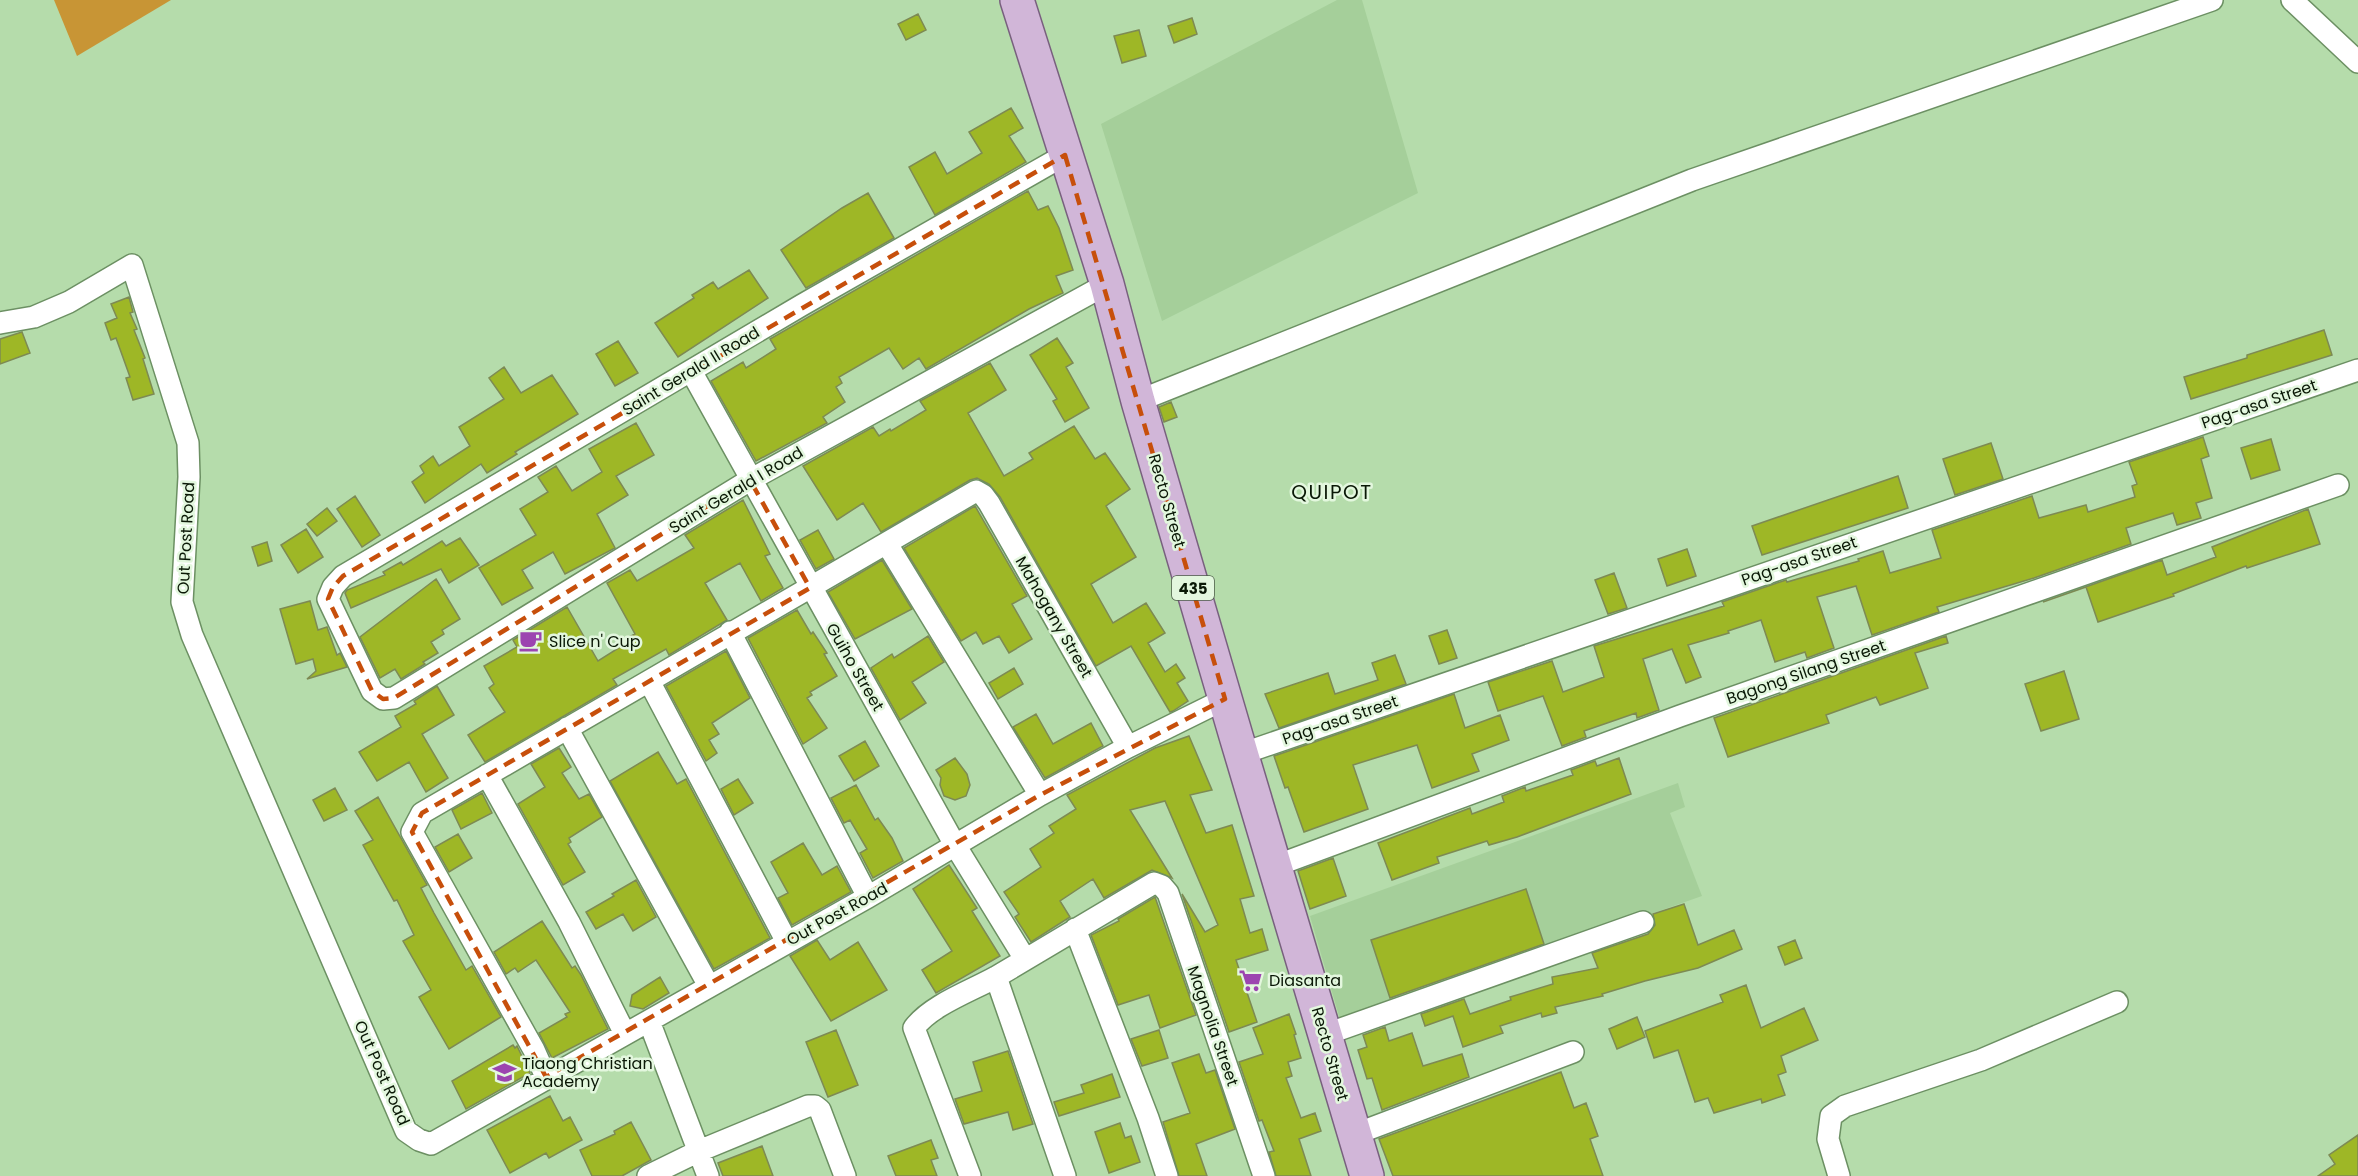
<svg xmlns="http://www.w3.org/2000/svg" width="2358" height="1176" font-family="Poppins,sans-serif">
<rect width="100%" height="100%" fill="#b5dcab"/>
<path fill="#a5cf9a" d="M1337 0H1362L1418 193 1162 321 1101 124Z
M1678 783 1685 807 1670 813 1702 896 1341 1023 1310 916Z"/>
<path fill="#c89535" d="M54 0H171L77 56Z"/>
<path fill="#9eb726" stroke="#7d8a53" stroke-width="1.5" d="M918 14 926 30 906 40 898 24Z
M1192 18 1197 34 1174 43 1168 26Z
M1139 30 1146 56 1122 63 1114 36Z
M1011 108 1023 128 1009 136 1026 162 935 215 909 167 935 152 947 174 982 153 969 132Z
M1028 191 1038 210 1048 206 1059 228 1073 270 1056 276 1063 293 1029 309 926 369 919 358 903 369 889 348 839 377 842 383 836 387 845 402 823 417 827 423 756 461 711 381 743 362 746 368 776 349 770 339Z
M868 193 894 238 806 288 781 250 842 208Z
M749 270 768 298 678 357 655 323 694 298 692 295 713 282 718 289Z
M129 297 133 312 130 313 137 329 134 330 145 358 143 359 154 394 133 400 126 378 130 377 116 338 111 340 105 323 117 318 111 304Z
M2324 330 2332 355 2191 399 2184 377 2247 358V355Z
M22 332 30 353 0 364V339Z
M1057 338 1073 363 1066 367 1089 408 1065 422 1053 401 1057 399 1030 355Z
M618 341 638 373 615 386 596 354Z
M990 363 1006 390 968 413 1004 476 1033 459 1029 453 1074 426 1095 459 1105 453 1130 489 1106 506 1136 557 1091 584 1113 623 1146 603 1165 633 1148 643 1165 672 1176 664 1185 678 1177 683 1188 701 1173 711 1170 712 1131 646 1096 666 1000 497 989 484 977 478 970 480 881 532 863 503 837 520 803 466 873 427 879 436 890 429 891 431 926 410 920 401Z
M504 367 521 393 552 375 578 414 515 452 517 454 487 473 481 464 425 503 412 482 424 473 420 466 433 456 439 466 470 446 459 427 504 399 489 378Z
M1171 402 1177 417 1164 422 1159 407Z
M636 423 654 455 616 476 628 495 597 514 615 548 565 574 553 552 522 570 533 588 502 605 479 568 536 535 520 509 548 492 538 477 556 466 572 491 602 472 589 449Z
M2203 437 2209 456 2201 459 2212 498 2196 503 2201 518 2177 525 2173 513 2126 528 2131 544 2034 578 1937 607 1939 612 1872 635 1856 586 1817 597 1834 648 1807 658 1805 652 1775 662 1761 620 1728 631 1729 633 1688 645 1701 677 1686 683 1672 649 1643 659 1659 710 1637 718 1636 713 1584 731 1586 737 1562 746 1543 696 1498 711 1488 682 1552 661 1563 692 1604 677 1594 646 1724 606 1722 602 1786 580 1787 582 1859 561 1858 559 1883 551 1890 573 1941 558 1932 530 2032 496 2039 518 2086 505 2088 512 2135 497 2132 486 2137 484 2129 462Z
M2271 439 2280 470 2251 479 2241 448Z
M1991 443 2003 479 1955 495 1943 459Z
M1898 476 1908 508 1762 555 1752 526Z
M355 496 380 535 362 547 337 509Z
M743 500 770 554 765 556 783 588 761 601 740 563 705 583 727 620 669 655 666 649 613 679 617 685 485 762 468 735 505 712 489 688 494 684 484 666 517 647 513 640 567 607 598 661 625 644 623 640 635 634 607 583 630 570 637 581 694 548 685 535Z
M975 506 1027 596 1012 604 1032 639 1009 653 999 636 983 644 976 632 961 641 904 548Z
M327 508 337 521 317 536 307 524Z
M2308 509 2320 544 2247 568 2246 566 2173 594 2174 596 2098 622 2086 587 2043 602 2162 560 2167 575 2216 557 2212 547Z
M306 529 323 557 298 573 281 545Z
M818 530 834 559 816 569 800 540Z
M460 538 479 565 449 583 441 569 351 608 345 593 347 590 385 575 383 572 401 562 403 565 442 541 446 546Z
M267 542 272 561 258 566 252 547Z
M1687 549 1696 576 1667 586 1658 559Z
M882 560 912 609 855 639 828 592Z
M1614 573 1627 608 1608 614 1595 580Z
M436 579 460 619 442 630 444 634 431 642 438 653 423 662 425 664 401 679 395 669 380 678 360 637Z
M310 601 318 630 327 627 337 655 340 653 347 667 307 679 316 671 313 659 296 664 280 609Z
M797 610 811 634 813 632 827 653 824 654 837 676 810 692 812 695 807 698 827 728 803 744 748 638Z
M1447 630 1457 658 1439 664 1429 636Z
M928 636 944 662 912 682 926 703 900 720 871 668 892 654 894 658Z
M1946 636 1948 643 1915 653 1928 688 1880 705 1876 697 1826 715 1829 723 1728 757 1714 718Z
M726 651 750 698 712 723 719 734 709 740 717 753 706 761 666 686Z
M1395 655 1406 684 1279 728 1265 694 1328 673 1335 694 1378 680 1372 663Z
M1014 668 1023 684 998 699 989 683Z
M2064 671 2079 719 2041 731 2025 684Z
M437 686 454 715 422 734 448 778 426 792 409 762 377 781 359 752 401 727 395 716 416 704 414 701Z
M1454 694 1465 728 1500 715 1509 740 1472 754 1479 771 1432 788 1417 745 1353 765 1368 809 1304 832 1288 787 1285 788 1274 756Z
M1036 714 1053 744 1091 723 1103 746 1045 778 1013 727Z
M1189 736 1212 790 1190 795 1206 833 1232 825 1254 896 1240 899 1250 933 1262 929 1268 950 1236 960 1257 1022 1229 1032 1182 894 1205 932 1218 925 1165 801 1130 810 1172 878 1152 870 1104 898 1093 879 1060 901 1070 917 1031 942 1015 917 1019 914 1004 892 1041 867 1030 849 1054 833 1049 826 1076 809 1067 795 1155 748Z
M865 741 879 766 854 781 839 756Z
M559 748 571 767 562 773 579 799 589 794 602 817 569 838 571 842 568 844 585 872 563 885 518 804 545 787 531 764Z
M658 752 677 784 686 779 770 938 714 969 610 781Z
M955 758 967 774 970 785 966 796 955 800 944 796 940 785 941 778 936 770Z
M1619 758 1631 794 1517 837 1489 845 1487 841 1437 857 1439 863 1392 880 1378 843 1470 808 1472 814 1504 802 1502 796 1525 787 1526 791 1573 775 1571 770 1595 761 1597 766Z
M738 779 753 803 734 815 721 789Z
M856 785 875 820 878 818 892 838 903 861 873 878 860 853 867 849 850 820 844 823 831 798Z
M335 788 347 810 324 821 313 800Z
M482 793 492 813 461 829 452 810Z
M378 797 427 885 421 888 434 913 466 970 472 966 501 1017 449 1049 419 997 431 990 403 941 414 935 397 900 394 901 363 845 373 840 355 811Z
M458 834 472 858 449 872 435 847Z
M803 843 822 875 837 866 851 892 792 925 778 898 788 893 771 862Z
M1333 858 1346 896 1310 909 1298 871Z
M949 865 977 908 972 911 1000 956 936 993 922 970 952 951 913 889Z
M636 880 656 917 633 931 623 914 596 929 586 912 614 896 612 894Z
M1526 889 1544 944 1390 998 1371 940Z
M1155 897 1196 1015 1160 1028 1149 995 1118 1005 1091 935 1119 921 1118 919Z
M1684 904 1698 945 1734 930 1742 949 1698 968 1645 981 1602 994 1603 996 1555 1007 1557 1013 1542 1017 1541 1013 1500 1026 1503 1033 1463 1047 1453 1016 1425 1026 1421 1014 1464 999 1470 1014 1511 1000 1510 997 1553 984 1552 977 1598 968 1592 953 1648 934 1655 925 1653 914Z
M542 921 572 968 575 966 581 975 608 1029 552 1058 539 1033 567 1017 565 1014 570 1012 536 960 518 972 515 968 506 974 494 952Z
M817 940 830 960 858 942 887 990 831 1021 790 956Z
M1795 940 1802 958 1785 965 1778 947Z
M660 977 669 993 643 1009 630 1006 632 995Z
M1746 985 1761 1028 1804 1008 1818 1040 1781 1056 1786 1072 1778 1075 1785 1095 1762 1103 1761 1099 1714 1113 1708 1098 1695 1102 1678 1050 1654 1058 1645 1031 1723 1002 1720 995Z
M1289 1014 1296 1034 1294 1035 1301 1058 1288 1062 1292 1076 1286 1078 1301 1118 1315 1113 1321 1131 1299 1139 1311 1176H1276L1269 1152 1274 1151 1262 1120 1259 1121 1239 1062 1263 1054 1253 1028Z
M1637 1017 1645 1037 1617 1049 1609 1029Z
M1385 1027 1389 1041 1412 1033 1423 1066 1462 1054 1469 1077 1382 1110 1372 1078 1367 1079 1358 1050 1367 1047 1363 1035Z
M836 1030 858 1085 828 1097 806 1042Z
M1159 1030 1168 1058 1142 1066 1131 1039Z
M513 1045 515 1048 517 1046 530 1073 466 1109 452 1081Z
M1008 1051 1033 1124 1013 1130 1008 1112 964 1124 955 1099 982 1091 973 1062Z
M1199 1054 1206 1073 1215 1070 1235 1129 1196 1144 1207 1176H1179L1163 1122 1190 1113 1172 1063Z
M1561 1072 1574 1108 1586 1103 1598 1136 1590 1139 1603 1176H1393L1379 1139Z
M1112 1074 1120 1097 1059 1116 1054 1102 1084 1093 1081 1085Z
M550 1096 563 1121 570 1117 582 1140 549 1158 546 1153 510 1173 487 1130Z
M631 1122 651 1160 622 1176H592L580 1150 615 1134 614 1131Z
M1120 1123 1125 1138 1131 1136 1140 1162 1109 1173 1095 1132Z
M2358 1135V1176H2318L2335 1164 2329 1155Z
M931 1140 938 1158 931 1160 937 1176H896L888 1156Z
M762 1146 773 1176H723L718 1163Z"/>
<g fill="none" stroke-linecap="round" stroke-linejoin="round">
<defs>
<path id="street" d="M2292 0 2358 62
M1065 155 802 305 343 576 333 587 328 599 372 691 383 699 394 698 750 480 1107 284
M0 323 34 317 69 302 132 265 188 443 189 477 182 602 192 635 406 1131 419 1140 431 1144 868 897 1040 795 1128 747 1225 699
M691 371 955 845 1025 959
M1138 401 1692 180 2212 0
M887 544 1040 795
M730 632 868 897
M649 681 787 942
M567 728 709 986
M1241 754 2358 370
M487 775 569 922 625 1034
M1275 866 1680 716 2338 485
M1075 929 1148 1118 1167 1176
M996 977 1065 1176
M649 1021 708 1176
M1324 1035 1643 922
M546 1077 534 1050 412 832 422 813 976 491 983 495 989 503 1128 747
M1353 1135 1573 1052
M648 1176 699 1151 808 1106H815L820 1110 845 1176
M970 1176 914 1028C931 1005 971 991 996 977 1049 946 1101 914 1154 883L1162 886 1168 893 1264 1176
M1839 1176 1828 1139 1831 1116 1845 1106 1981 1060 2117 1002"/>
<path id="primary" d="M1017 0 1107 284 1138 401 1236 736 1367 1176"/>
</defs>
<use href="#street" stroke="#6c9063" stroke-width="24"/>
<use href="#primary" stroke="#78607e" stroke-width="36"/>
<use href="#street" stroke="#fff" stroke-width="21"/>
<use href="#primary" stroke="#d1b6d8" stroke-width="33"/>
</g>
<path fill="none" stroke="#c74f0b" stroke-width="4.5" stroke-dasharray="12 8" stroke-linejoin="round" d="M1065 155 1225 699 1040 795 546 1077 412 832 422 813 810 588 750 480 394 698 383 699 372 691 328 599 333 587 343 576Z"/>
<defs>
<symbol id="cafe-bare" viewBox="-9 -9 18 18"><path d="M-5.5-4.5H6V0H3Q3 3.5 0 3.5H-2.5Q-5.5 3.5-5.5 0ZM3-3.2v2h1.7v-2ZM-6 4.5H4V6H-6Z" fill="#9c44b0" stroke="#e3f7de" stroke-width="2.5" paint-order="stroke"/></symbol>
<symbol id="supermarket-bare" viewBox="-9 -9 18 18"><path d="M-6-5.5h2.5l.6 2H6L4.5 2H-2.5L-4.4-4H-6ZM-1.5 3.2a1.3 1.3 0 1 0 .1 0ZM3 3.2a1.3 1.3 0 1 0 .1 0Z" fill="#9c44b0" stroke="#e3f7de" stroke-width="2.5" paint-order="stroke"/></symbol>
<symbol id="school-bare" viewBox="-9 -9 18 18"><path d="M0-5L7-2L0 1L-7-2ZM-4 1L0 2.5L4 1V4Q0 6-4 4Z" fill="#9c44b0" stroke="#e3f7de" stroke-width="2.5" paint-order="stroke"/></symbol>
</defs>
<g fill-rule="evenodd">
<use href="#cafe-bare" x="514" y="624" width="33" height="33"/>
<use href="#supermarket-bare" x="1234" y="964" width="33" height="33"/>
<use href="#school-bare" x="488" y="1056" width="33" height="33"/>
</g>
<g text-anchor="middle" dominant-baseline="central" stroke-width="5" stroke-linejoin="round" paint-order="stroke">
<rect fill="#e3f7de" stroke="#4b5b47" stroke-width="1.5" x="1172" y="576" width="42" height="24" rx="4.5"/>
<g font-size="15" font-weight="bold" fill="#0a1806">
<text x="1193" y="588">435</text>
</g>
<g font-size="16" fill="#0a1806" stroke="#e3f7de">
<text transform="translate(691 371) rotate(-31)">Saint Gerald II Road</text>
<text transform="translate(2259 404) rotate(-19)">Pag-asa Street</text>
<text transform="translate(736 490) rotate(-31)">Saint Gerald I Road</text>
<text transform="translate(1167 501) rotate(74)">Recto Street</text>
<text transform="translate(186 538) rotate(-87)">Out Post Road</text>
<text transform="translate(1799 561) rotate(-19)">Pag-asa Street</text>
<text transform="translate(1054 617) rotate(60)">Mahogany Street</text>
<text transform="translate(855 667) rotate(60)">Guiho Street</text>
<text transform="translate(1806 672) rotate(-19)">Bagong Silang Street</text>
<text transform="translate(1340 720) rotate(-19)">Pag-asa Street</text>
<text transform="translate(837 914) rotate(-29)">Out Post Road</text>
<text transform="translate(1213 1026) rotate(71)">Magnolia Street</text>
<text transform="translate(1330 1054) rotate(74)">Recto Street</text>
<text transform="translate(382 1073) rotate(66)">Out Post Road</text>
</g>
<g font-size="16" fill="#0a1806" stroke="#e3f7de" text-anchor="start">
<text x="549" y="641">Slice n' Cup</text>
<text x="1269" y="980">Diasanta</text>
<text x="522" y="1063">Tiaong Christian<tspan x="522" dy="18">Academy</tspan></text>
</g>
<g font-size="20" letter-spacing="1.5" fill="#0a1806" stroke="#e3f7de">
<text x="1332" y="492">QUIPOT</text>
</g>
</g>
</svg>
